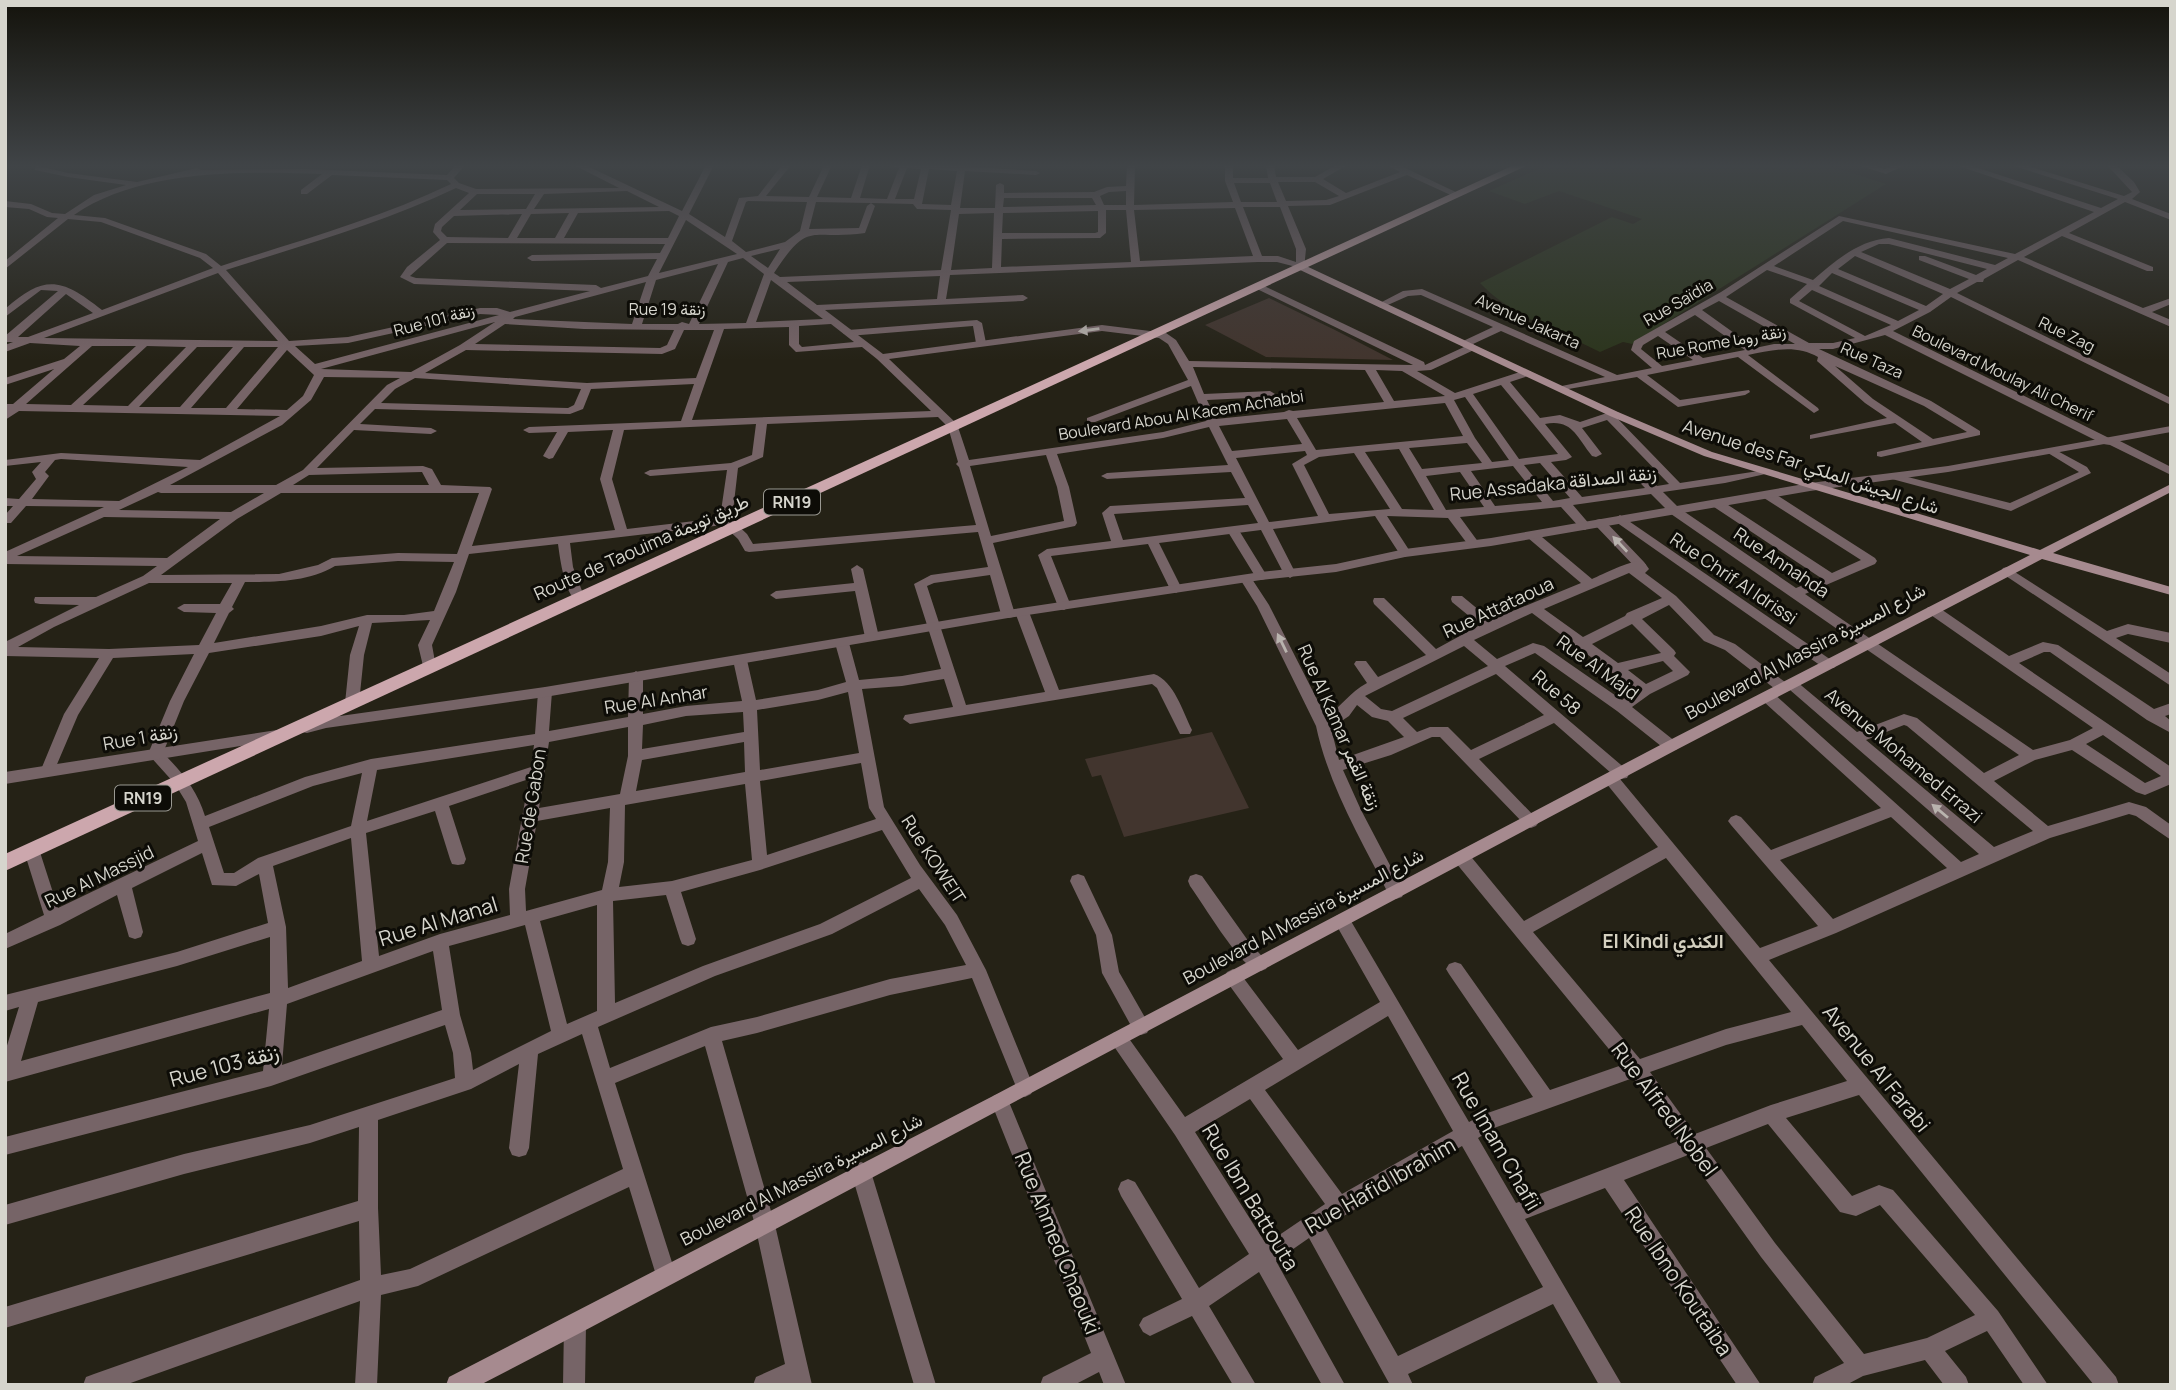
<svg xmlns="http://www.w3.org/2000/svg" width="2176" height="1390" font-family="Manrope,Vazirmatn,sans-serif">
<rect width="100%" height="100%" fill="#252216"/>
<path fill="#2c351d" d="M1547 165H1827L1886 184 1632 344 1623 342 1600 352C1560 331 1512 317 1480 283L1612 217 1633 224 1642 219 1559 191 1525 204 1489 191Z"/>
<path fill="#42352e" d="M1269 298 1335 330 1393 360 1266 357 1205 325Z
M1212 732 1249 808 1124 837 1101 775 1092 777 1085 759Z"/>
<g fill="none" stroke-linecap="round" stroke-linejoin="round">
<path fill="#766467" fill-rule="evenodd" d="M977 320 982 323 986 343 981 346 976 343 973 326 848 336 843 333 848 330Z
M1600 519 1604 520 1644 562 1646 565 1644 568H1636L1596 526 1594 523 1596 520Z
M1234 528 1240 532 1267 576 1265 579 1261 580 1255 576 1228 532Z"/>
<path fill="#766467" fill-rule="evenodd" d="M456 165H465L454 178 459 183 476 189 619 188 574 165H585L682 211 706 165H714L689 214 725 237 739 198 758 196 782 165H791L766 196 809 197 824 165H832L817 197 851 198 862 165H870L860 198 887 199 899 168 888 165H943L1036 171 1040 173 1036 175 965 171 960 208H995L996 185 1000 183 1004 185V193L1094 192 1107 187 1126 186 1127 165H1135L1134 205 1233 202 1225 181V165H1233V178H1268L1266 165H1274L1276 177H1315L1336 165H1347L1323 179 1346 193 1400 172 1387 165H1399L1462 195 1455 197 1407 175 1330 205 1288 206 1306 249 1304 269 1277 262H1258L950 275 946 299 1023 295 1028 298 1023 301 825 310 883 354 1102 325 1166 333 1176 340 1189 361 1413 365 1257 289V285L1260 284 1424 362 1425 365 1464 347 1460 344 1461 342 1493 327 1421 295 1408 296 1381 308 1376 305 1403 291 1422 289 1617 375 1652 368 1631 350 1634 341 1721 292 1839 216 2015 254 2094 212 1956 165H1969L2101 208 2118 199 2011 165H2025L2124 196 2132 192 2107 165H2116L2134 182 2140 192 2132 199 2171 214V220L2125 202 2069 233 2153 267V271H2147L2062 236 2024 257 2143 308 2171 298V304L2152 312 2171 320V327L2018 260 1984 279 1983 282H1977L1957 293 2171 398V405L1951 297 1930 312 1893 331 2109 438 2116 439 2171 467V475L2110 445 2103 444 1885 335 1833 349H1819L1931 401 1980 431V435L1881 457 1877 456V452L1922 442 1895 423 1810 439V435L1887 418 1865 403 1817 361 1818 357C1796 344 1772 350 1748 355L1818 408 1819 410 1814 413 1738 357 1647 375 1680 400 1749 390 1750 392 1745 395 1678 407 1637 377 1557 391V387L1605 377 1501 331 1473 344 1477 347 1476 349 1431 370 1417 371 1455 393 1523 371H1531V375L1510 382 1540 418 1560 415 1580 422 1610 412H1618L1619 414 1616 417 1680 483 1765 470V474L1761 475 1725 483 1663 492 1679 508 1796 588 1821 578 1714 507V501H1722L1832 573 1861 560 1764 498V492H1772L1875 558 1877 561 1875 564 1805 594 2033 750 2070 740 2093 728 1928 613 1926 610 1928 607H1938L2009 656 2043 642 2058 645 2154 709 2171 703V714L2165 716 2171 721V733L2147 720 2050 652H2044L2019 663 2171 767V784L2145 795 2136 792 2072 750 2035 760 1994 781 2048 826 2129 802 2146 807 2171 825V840L2136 816 2129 814 2050 838 1836 933 1769 960 2116 1377 2119 1385H2094L1859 1095 1786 1118 1852 1196 1879 1185 1893 1190 1998 1311 2048 1385H2024L1987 1331 1945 1351 1966 1377 1969 1385H1944L1925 1360 1863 1376 1846 1385H1812L1815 1377 1844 1363 1761 1257 1688 1155 1624 1180 1761 1385H1737L1605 1188 1525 1219 1622 1385H1599L1553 1304 1408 1374 1413 1385H1390L1309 1238 1276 1261 1345 1385H1322L1259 1272 1209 1306 1256 1385H1233L1192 1316 1150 1336 1143 1332 1139 1325 1143 1318 1182 1299 1121 1196 1118 1189 1121 1182 1128 1179 1135 1182 1199 1288 1249 1254 1175 1135 1113 1045 1110 1039 1113 1033 1119 1031 1125 1033 1185 1117 1283 1059 1227 982 1224 977 1227 972 1233 969 1239 972 1298 1050 1380 1002 1334 921 1336 916 1342 914 1348 916 1469 1122 1482 1115 1533 1097 1449 974 1446 969 1449 964 1455 962 1461 964 1550 1090 1622 1065 1456 863 1454 858 1456 853 1462 852 1468 853 1524 921 1658 847 1606 783 1604 779 1606 775 1611 773 1554 723 1479 759 1536 818 1539 822 1536 826 1531 828 1526 826 1440 737H1432L1391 755 1343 770 1361 810 1404 892 1402 897 1396 899 1390 897C1362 841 1329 787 1316 726L1257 606 1240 579 1242 576H1250L1269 605 1326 717C1343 705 1349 693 1367 683L1354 664 1356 661H1366L1378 677 1426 655 1374 604 1373 601 1374 598H1384L1436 649 1480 625 1452 602 1451 599 1452 596H1462L1491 620 1581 583 1528 538 1526 535 1532 531 1536 532 1592 579C1603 574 1631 560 1641 561 1645 562 1647 566 1649 569L1645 573 1676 596 1714 635 1735 644 1785 682 1791 679 1796 681 1857 732 1904 714 1917 718 1984 773 2019 755 1671 514 1651 494 1573 505 1591 526 1585 530 1581 529 1561 507 1460 517 1479 543 1473 547 1469 546 1448 518 1387 516 1411 553 1405 557 1401 556 1375 516 1273 529 1296 574 1290 578 1284 574 1261 530 1159 543 1182 589 1176 593 1170 589 1148 544 1051 556 1071 606 1064 610 1059 609 1038 555 1047 549 1111 541 1102 513 1110 506 1245 498 1231 472 1107 479 1101 476 1107 473 1228 465 1209 427 1163 438 1057 454 1069 487 1077 523 1075 526 993 543 1015 614 1013 617 1008 618 1001 614 990 575 934 583 927 586 966 705 1045 692 1015 612 1022 608 1029 612 1059 690 1154 674C1174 681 1183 712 1192 730L1190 734H1180L1157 688 1152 684 910 724 903 719 905 715 953 707 944 679 902 686 862 689 884 807 920 865 957 915 986 970 1034 1088 1031 1094 1025 1097 1019 1094 972 978 890 995 757 1033 722 1041 775 1225 812 1385H753L756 1377 785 1364 755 1225 705 1046 615 1083 676 1275 673 1282 666 1285 659 1282 656 1275 629 1187 418 1286 381 1295 377 1385H355L360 1301 125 1385H83L86 1377 94 1374 360 1280 359 1221 5 1328V1307L358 1201 359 1127 310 1143 184 1174 5 1225V1205L184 1154 310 1125 455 1078 453 1053 445 1025 271 1086 5 1155V1137L263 1071 269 1009 5 1082V1052L19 1007 5 1011V995L177 952 268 923 259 874 236 886 212 885 202 853 132 888 143 932 141 937 135 939 129 937 117 895 60 925 5 949V934L44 915 24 851 26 846 32 845 38 846 58 908 198 841 186 802 175 784 148 754 170 701 194 654 113 658 78 715 52 776H42L40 772 64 714 99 658 5 656V642L79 605 40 604 35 603 34 600 35 597H96L143 576 157 566 5 564V552L104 507 26 506 11 523H5V515L13 506H5V498L19 499 36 479 32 472 41 462 5 466V460L61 453 200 460 280 416 19 411 5 420V404H13L54 369 5 385V378L64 359 80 346 30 343 5 352V345L13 342H5V336L58 291 41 290 5 317V309C45 274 61 278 102 310L213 268 200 258 101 222 68 219 5 269V261L58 218 47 217 29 209 5 207V201L31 204 52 213 65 214 94 195 126 185 68 177 35 170V166H38L68 173 137 182 197 168 201 170 304 169 447 175ZM907 168 921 169 914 199H895ZM929 169 957 171 951 205 922 204ZM322 174 301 190V194H307L332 175 447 180 451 184C378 219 298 241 221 266L206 254 105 218 74 215C139 169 245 171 322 174ZM1278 182H1315L1339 196 1326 200 1286 201ZM1234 183H1270L1277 202H1241ZM456 188 469 193 435 224 433 232 440 240 407 267 400 277 414 284 590 291 510 312 497 308H480L348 337 289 341 226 270C303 245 383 223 456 188ZM627 191 659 207 534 209 544 194ZM1126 191V205H1104L1100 196 1109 192ZM477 194H535L526 209 460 210ZM1004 198H1092L1096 205 1003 207ZM748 201 807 202 800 231 785 242 746 252 732 241 746 202ZM816 202 871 203 867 206 859 228 809 229ZM871 203 913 204 917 209 951 210 941 270 780 277 774 273C810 218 810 241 865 233L875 206ZM1243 207H1280L1296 249V262L1278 256H1262ZM1235 208 1253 256 1140 261 1134 210ZM1106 210H1126L1131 262 1001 267 1002 239 1100 238 1106 233ZM669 211 679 216 668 238H564L578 213ZM1098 211V232L1095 233H1002L1003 213ZM569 213 555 238H517L531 214ZM994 213 992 268 951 270 959 214ZM522 214 508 238 447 237 441 231 442 227 454 216ZM686 220 737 254 659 273ZM1843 221 2008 258 1995 265 1889 238C1859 240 1835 261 1813 280L1774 266ZM447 243 665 244 660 253 532 255 527 258 532 261 657 259 648 276 601 288 596 285 416 278 410 276ZM1879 244H1889L1987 269 1976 275 1925 256H1919V260L1969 279 1950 289 1861 252ZM780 249 768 268 751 256ZM1855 256 1943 294 1926 306 1838 269ZM743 258 764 274 746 323 699 324 728 262ZM718 264 689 324 682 322 678 324H642L656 280ZM1767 270 1807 284 1790 299V303L1855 338 1833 343H1809L1726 297ZM218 273 278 341 44 338ZM1832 273 1919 310 1898 321 1819 286ZM940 276 937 299 817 305 787 282ZM771 280 823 319 756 322ZM646 282 632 324 513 319 515 317ZM1812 290 1891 325 1865 336 1799 301ZM66 294 93 313 28 337H18ZM1719 301 1795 344H1774L1755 348 1702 310ZM480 314 499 315 315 364 295 346 348 343ZM1695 315 1745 350 1703 358 1665 332ZM495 322 460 345 411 372 321 369ZM505 324 584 329 674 330 667 345 660 348 475 344ZM831 324 854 342 802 347 799 344V326ZM789 327V345L796 352 862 347 877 359 931 411 692 420 724 329ZM684 330H714L696 378 587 383 425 373 466 350 662 354 675 349ZM1102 331 1159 338 1168 344 1188 380 1087 418V422H1095L1191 386 1206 421 1163 432 969 460 957 424 889 359ZM1658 336 1693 360 1662 366 1641 349 1643 345ZM92 346H136L71 405 26 404ZM147 346 186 347 128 406 83 405ZM197 347H233L180 407H139ZM244 347H278L226 408H191ZM287 350 314 375 303 396 287 410 237 409ZM1835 366 1924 406 1967 432 1933 439 1873 399ZM1193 367 1365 370 1384 402 1293 411 1289 410 1284 412 1216 419 1207 400 1270 397 1275 394 1270 391 1204 394ZM1376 370 1402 371 1445 396 1394 401ZM324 377 400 378 387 385 303 470 276 485H170L282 425 311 400ZM415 378 581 389 574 405 568 408 381 403 395 389ZM694 384 681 421 529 427 523 430 529 433 557 432 543 456 549 459 553 458 568 432 613 430 600 479 615 530 472 546 492 489 490 487 441 485 432 469 423 466 317 468 354 430 431 434 437 431 431 428 360 424 375 409 570 414 583 409 591 389ZM1501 385 1558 454 1519 459 1473 394ZM1465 397 1509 460 1492 462 1475 438 1454 400ZM1445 403 1463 436 1316 450 1297 418ZM938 417 948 427 958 462 956 464 959 467 976 525 753 544 747 534 732 520 738 468 763 457 767 424ZM1287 419 1302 444 1232 451 1219 426ZM1607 420 1669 484 1657 486 1640 470 1636 469 1630 472 1645 488 1582 497 1551 462 1566 460 1572 457 1545 424C1572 419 1576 436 1592 456L1596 457 1602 454 1582 428ZM756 424 752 455 731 463 650 470 644 473 650 476 727 470 720 518 627 529 612 479 624 430ZM1467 443 1482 463 1422 469 1409 448ZM1399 449 1434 510 1402 509 1365 452ZM1305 451 1307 455 1292 464 1318 516 1269 522 1236 458ZM1354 453 1390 509 1329 514 1304 465 1319 457ZM1046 455 1057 487 1064 521 991 536 970 466ZM61 459 188 467 119 501 32 499 49 476 45 472 55 460ZM1540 463 1570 498 1553 501 1524 465ZM1513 466 1542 502 1495 506 1471 471ZM422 472 429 485H293L309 475ZM1460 472 1484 507 1446 510 1426 476ZM158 492 161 493H264L231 512 119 510ZM281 493H479L457 554 398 553 332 558 318 565 279 574 161 575 237 519ZM1248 505 1258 523 1123 540 1114 514ZM104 517H105L220 519 167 558 17 556ZM723 525 738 539 745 551 749 552 978 532 988 567 931 575 914 584 941 669 902 676 859 680 849 643 842 638 835 643 846 682 818 690 756 700 747 660 740 655 733 660 742 701 686 706 643 714V676L636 671 629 676 628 717 549 731 552 692 545 687 538 692 535 734 371 759 305 777 205 816C197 790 182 772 163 753L184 701 209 653 321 636 359 626 350 655 345 703 352 708 359 703 364 655 372 623 430 620 418 645 424 670H434L436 667 432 645 456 592 469 554 558 544C560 559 565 597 579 603L585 599 573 567 570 543ZM398 561 454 562 434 611 404 615H367L321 626 214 643 229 613 234 609 232 607 245 582C274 582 309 582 335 566ZM1629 573 1662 598 1627 613 1625 616 1583 637 1544 609ZM149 583H232L220 604H184L177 608 184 612 216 613 199 645 109 649 18 647 54 627ZM1669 605 1704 641 1725 650 1779 692 1784 693 1790 690 1979 854 1961 862 1773 693H1763L1761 697 1763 701 1881 808 1771 850 1741 817 1736 815 1731 817 1728 821 1731 825 1818 926 1760 948 1620 779 1627 778 1629 774 1627 770 1505 666 1535 653 1617 711 1666 750H1676L1678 746 1676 742 1632 707 1650 694 1688 675 1690 672 1674 656 1676 653 1674 650 1642 619ZM1532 613 1635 690 1622 700 1544 646 1533 643 1497 659 1474 640ZM1632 624 1661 653 1618 663 1592 644ZM1464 646 1488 666 1392 711 1381 709 1365 696ZM1663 661 1673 671 1646 684 1628 670ZM1496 674 1544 715 1471 750 1448 727H1430L1417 732 1403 718ZM848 692 859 753 760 770 757 710 818 700ZM1357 705 1372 717 1388 721 1404 737 1339 760 1331 728 1349 716ZM743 712 744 732 642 749 643 725 686 716ZM1904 725 1907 726 2033 831 1994 847 1866 740ZM628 727V756L620 794 539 808 549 742ZM2103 735 2161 776 2145 783 2086 744ZM744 742 745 772 636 791 642 760ZM534 745 531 767 367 821 377 770ZM861 763 869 808 876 819 767 855 760 781ZM362 773 351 826 258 858 234 873H224L209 827 313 786ZM529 779 509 889 510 915 440 934 379 956 366 833 435 811 450 859 452 864 458 865 464 864 466 859 449 806ZM745 784 752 860 672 881 619 887 624 862 625 805ZM610 808 608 862 602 890 526 911 525 889 537 821ZM1891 817 1947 868 1833 919 1780 860ZM882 830 911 878 820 924 703 966 615 1003 613 901 666 895 680 939 682 944 688 946 694 944 696 939 681 892 760 870ZM351 838 362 961 288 988 286 927 273 866ZM1666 858 1791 1012 1726 1029 1640 1059 1533 932ZM919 889 945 925 966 965 890 979 757 1017 711 1027 610 1068 598 1027 715 976 832 934ZM597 905V1011L567 1024 540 921ZM525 925 551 1031 473 1070 471 1053 460 1015 449 946ZM270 937V993L21 1061 38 1002 177 966ZM433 951 442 1010 282 1065 287 1004ZM1388 1016 1453 1131 1342 1194 1265 1090ZM1802 1025 1847 1081 1771 1105 1695 1134 1650 1072 1726 1045ZM582 1034 623 1169 410 1269 381 1275 378 1208V1120L471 1089 519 1064 509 1148 512 1155 519 1157 526 1155 529 1148 538 1054ZM1633 1078 1678 1141 1516 1203 1478 1138 1494 1128ZM1250 1099 1325 1204 1266 1244 1195 1132ZM1768 1124 1840 1212 1856 1216 1880 1205 1975 1315 1927 1338 1864 1354 1775 1243 1706 1148ZM1462 1146 1543 1287 1398 1356 1325 1227Z
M1858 165H1872L1885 169 1894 165H1905L1886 174Z
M2052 448 2087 467 2091 473 2011 511 1892 479 1890 477 1896 474 2010 503 2079 472 2048 453 2046 451Z
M1620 515 1834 662 1836 665 1834 668H1824L1616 522 1614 519Z
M857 565 863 569 879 637 877 640H867L865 637 855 591 776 599 770 595 776 591 854 583 851 569Z
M2007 567 2107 631 2128 624 2171 633V643L2128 634 2116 638 2171 674V686L2003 574 2001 571 2003 568Z
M1078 874 1084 876 1112 935 1119 972 1147 1021 1150 1027 1147 1033 1141 1035 1135 1033 1102 973 1096 935 1070 881 1072 876Z
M1196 874 1202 876 1249 942 1269 964 1266 969C1261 971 1261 972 1255 970 1236 960 1204 905 1190 886L1188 881 1190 876Z
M1000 1093 1007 1096 1009 1102 1126 1385H1104L1099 1372 1074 1385H1040L1043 1377 1091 1353 991 1102 993 1096Z
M575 1314 582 1318 586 1325 585 1385H563L564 1325 568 1318Z"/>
<path fill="#766467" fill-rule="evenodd" d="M2171 426V432L1948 472 1810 491 1491 546 1405 557 1336 572 1261 580 1008 618 545 697 326 728 307 733 302 732 300 728 302 724 326 718 545 687 1008 610 1261 572 1336 564 1405 549 1491 538 1810 483 1948 466Z
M277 730 282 731 284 735 282 739 277 740 5 784V772Z
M861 1162 868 1165 871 1172 936 1385H914L851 1172 854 1165Z"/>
<path fill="#a68a8f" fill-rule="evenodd" d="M1298 265H1304L1618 412 1712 452 2040 550 2171 484V492L2053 553 2171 587V595L2042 559 1676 750 582 1332 480 1385H446L449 1377 993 1096 1666 742 2030 555 1704 456 1610 416 1298 269Z"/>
<path fill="#cca7ad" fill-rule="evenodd" d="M1514 165H1528L5 871V854Z"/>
</g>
<defs><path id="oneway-solid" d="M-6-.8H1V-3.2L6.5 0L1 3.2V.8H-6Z" transform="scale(1.75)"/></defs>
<g fill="#b9b3ae">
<use href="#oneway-solid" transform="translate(1089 330) rotate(172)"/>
<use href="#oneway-solid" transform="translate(1620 544) rotate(-133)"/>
<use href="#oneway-solid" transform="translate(1282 643) rotate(-116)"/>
<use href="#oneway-solid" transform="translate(1940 811) rotate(-140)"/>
</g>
<linearGradient id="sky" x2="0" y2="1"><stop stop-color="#14130c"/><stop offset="0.46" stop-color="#404447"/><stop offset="1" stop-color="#404447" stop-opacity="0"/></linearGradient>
<rect width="2176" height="360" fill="url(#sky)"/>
<g text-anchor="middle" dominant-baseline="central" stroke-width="6" stroke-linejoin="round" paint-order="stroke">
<g font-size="16" fill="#d6d5cd" stroke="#0d0c07">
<text transform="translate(1678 302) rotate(-30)">Rue Saïdia</text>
<text x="667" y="309">Rue 19 زنقة</text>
<text transform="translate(434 320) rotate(-15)">Rue 101 زنقة</text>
<text transform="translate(1528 321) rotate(24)">Avenue Jakarta</text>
<text transform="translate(2067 334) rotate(26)">Rue Zag</text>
<text transform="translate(1721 342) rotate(-10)">Rue Rome زنقة روما</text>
<text transform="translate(1872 360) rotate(24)">Rue Taza</text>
<text transform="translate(2003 373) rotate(26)">Boulevard Moulay Ali Cherif</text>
<text transform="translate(1181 415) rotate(-9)">Boulevard Abou Al Kacem Achabbi</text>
</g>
<g fill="#0d0c07" stroke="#9a9992" stroke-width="2">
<rect x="764" y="489.5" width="56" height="25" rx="5"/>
<rect x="115" y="785.5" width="56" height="25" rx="5"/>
</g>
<g font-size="16" font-weight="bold" fill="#d6d5cd">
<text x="792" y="502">RN19</text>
<text x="143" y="798">RN19</text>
</g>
<g font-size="18" fill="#d6d5cd" stroke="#0d0c07">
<text transform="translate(1811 466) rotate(18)">Avenue des Far شارع الجيش الملكي</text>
<text transform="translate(1553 483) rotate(-6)">Rue Assadaka زنقة الصداقة</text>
<text transform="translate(641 547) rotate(-24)">Route de Taouima طريق تويمة</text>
<text transform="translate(1782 562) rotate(34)">Rue Annahda</text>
<text transform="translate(1734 578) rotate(34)">Rue Chrif Al Idrissi</text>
<text transform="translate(1498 607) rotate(-25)">Rue Attataoua</text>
<text transform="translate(1805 651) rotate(-28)">Boulevard Al Massira شارع المسيرة</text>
<text transform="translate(1598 667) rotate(36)">Rue Al Majd</text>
<text transform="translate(1557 692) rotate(41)">Rue 58</text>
<text transform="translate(656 699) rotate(-9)">Rue Al Anhar</text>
<text transform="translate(1340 727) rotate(66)">Rue Al Kamar زنقة القمر</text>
<text transform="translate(140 737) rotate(-10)">Rue 1 زنقة</text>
<text transform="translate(1904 755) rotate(40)">Avenue Mohamed Errazi</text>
<text transform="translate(530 806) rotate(-81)">Rue de Gabon</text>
<text transform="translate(934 859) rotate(57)">Rue KOWEIT</text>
<text transform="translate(99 876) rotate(-26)">Rue Al Massjid</text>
<text transform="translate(1303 916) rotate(-28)">Boulevard Al Massira شارع المسيرة</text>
<text transform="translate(801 1179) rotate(-27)">Boulevard Al Massira شارع المسيرة</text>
</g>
<g font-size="19" font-weight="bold" fill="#d3cfbf" stroke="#0d0c07">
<text x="1663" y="941">El Kindi الكندي</text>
</g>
<g font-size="21" fill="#d6d5cd" stroke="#0d0c07">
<text transform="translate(438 921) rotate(-17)">Rue Al Manal</text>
<text transform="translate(224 1065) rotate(-15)">Rue 103 زنقة</text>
<text transform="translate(1877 1068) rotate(51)">Avenue Al Farabi</text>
<text transform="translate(1665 1109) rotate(53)">Rue Alfred Nobel</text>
<text transform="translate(1497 1141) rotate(60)">Rue Imam Chafii</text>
<text transform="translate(1380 1185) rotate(-30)">Rue Hafid Ibrahim</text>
<text transform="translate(1251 1197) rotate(59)">Rue Ibm Battouta</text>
<text transform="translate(1058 1243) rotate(68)">Rue Ahmed Chaouki</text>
<text transform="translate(1679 1281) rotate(56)">Rue Ibno Koutaiba</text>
</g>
</g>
<rect width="2176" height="1390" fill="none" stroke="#d6d5cd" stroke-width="14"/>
</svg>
